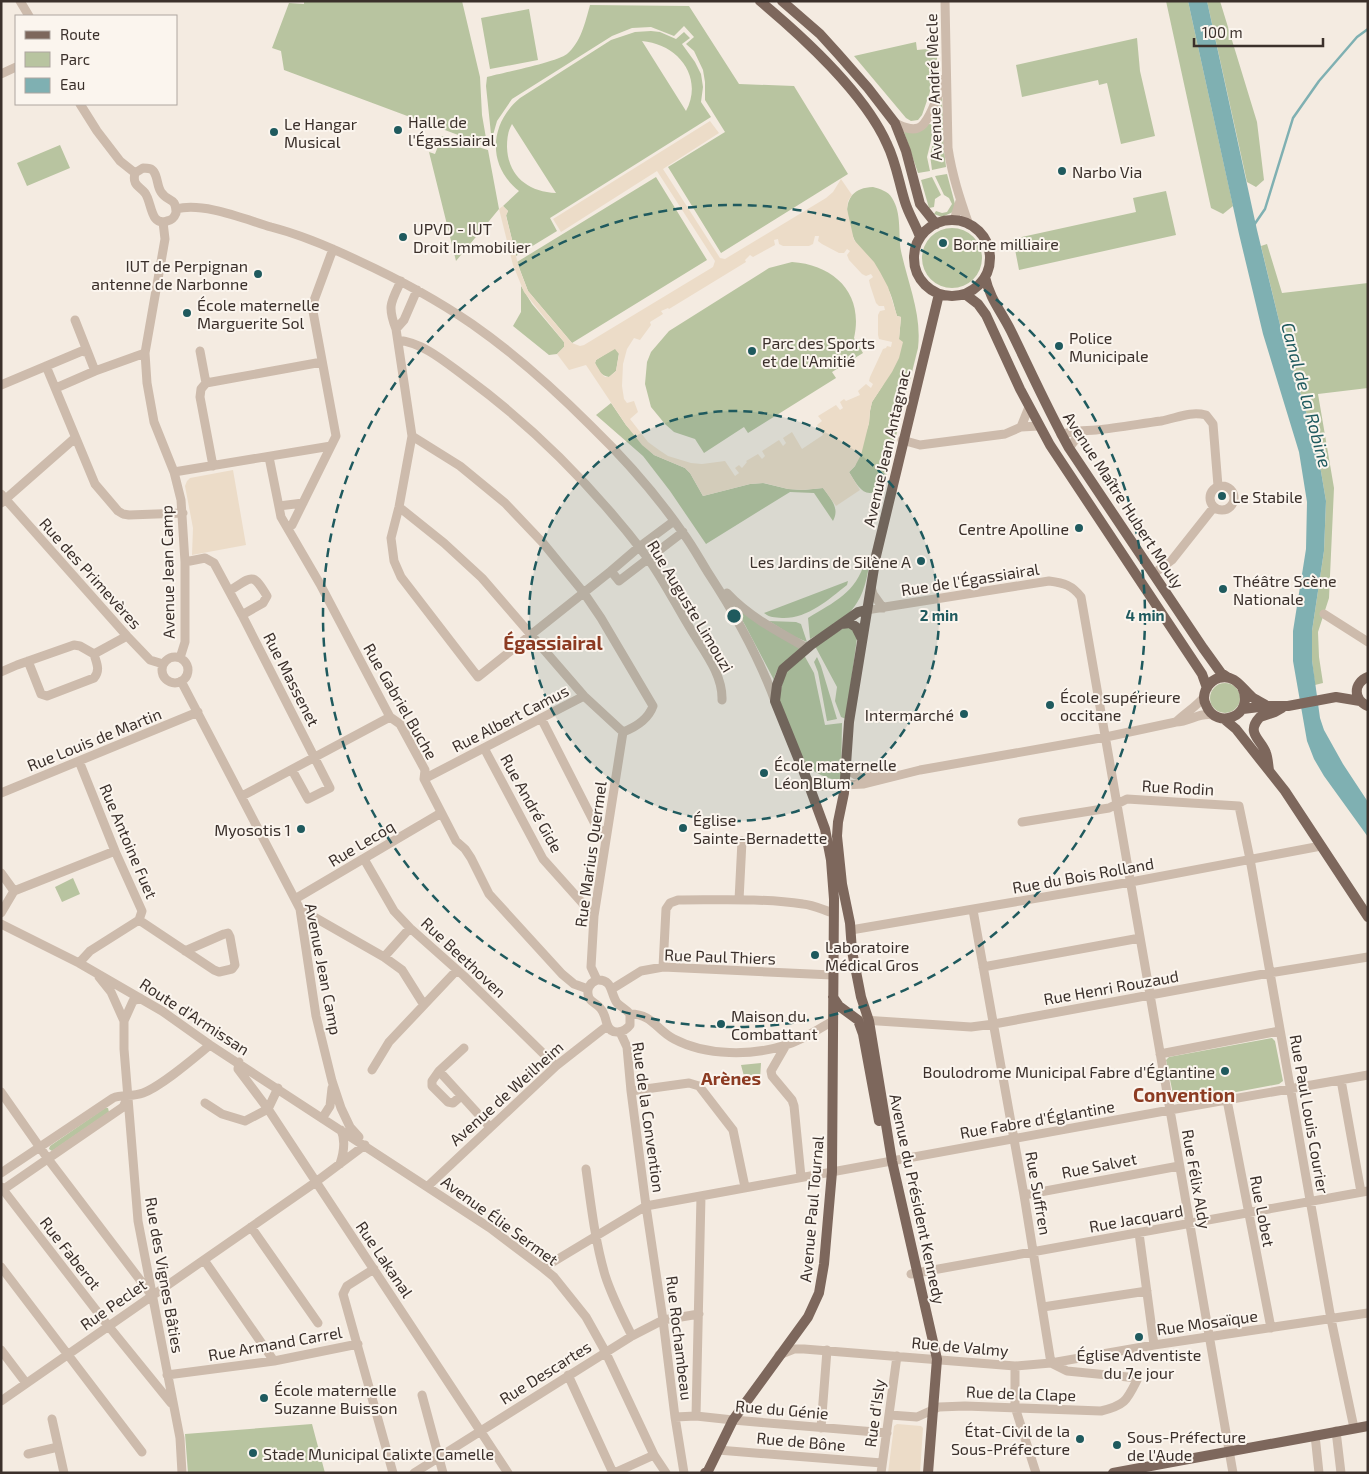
<svg xmlns="http://www.w3.org/2000/svg" width="1369" height="1474" font-family="'Exo 2',sans-serif">
<rect width="100%" height="100%" fill="#f4ebe1"/>
<path fill="#b8c4a0" fill-rule="evenodd" d="M304 1H462L480 77 482 115 486 138 483 142H477L284 70 281 51 272 48 289 3 304 4Z
M1166 1H1188L1233 206 1223 214 1211 208Z
M1207 1H1220L1257 122 1264 180 1256 187 1247 182Z
M590 5 689 6 739 84 794 86 848 174 721 253 668 167 725 132 705 100V82L703 70 694 51 686 44 694 37 684 26 674 36 651 27 632 28 612 36 512 99 497 121 493 135 491 134 486 86 487 77C502 73 557 62 567 54 581 42 585 23 590 5Z
M529 9 538 60 490 69 481 18Z
M651 31 660 32 676 39 684 32 690 38 682 44 695 62 701 74 703 87 701 102 711 117 550 218 557 231 516 256 506 215 508 211 503 206 519 191C487 166 489 124 520 98L611 40 635 32ZM642 41C678 44 704 77 686 111ZM512 124 556 193C528 192 508 176 507 147 507 138 508 131 512 124Z
M1137 38 1140 71 1155 136 1121 144 1107 83 1099 85 1098 80 1022 97 1016 65Z
M916 42 917 50 937 48V63H940L922 115 918 120 911 121 906 118 854 56Z
M942 96 944 149 946 167 932 170 930 155 938 123 931 122Z
M929 124 935 125 927 157 930 171 918 173 904 132Z
M442 136 488 150 499 209 456 261 429 152 435 154Z
M60 145 70 168 27 186 17 163Z
M947 174 955 204 953 212 942 217 934 214 936 211 942 213 947 212 952 204 949 198 944 195 935 176Z
M656 177 707 260 572 343 528 291 517 262Z
M932 177 941 195 935 199 934 207 929 208 921 180Z
M873 187C880 189 888 191 892 198 902 213 898 234 901 251 908 284 922 314 918 348L884 484C867 504 858 487 849 472L855 466 869 423 870 411 872 402 883 385 899 339 901 317 897 316C894 306 892 295 887 287 878 270 862 256 854 239 844 217 841 188 873 187Z
M1166 191 1176 235 1019 270 1013 239 1136 212 1133 198Z
M922 258a30 30 0 1 1 60 0a30 30 0 1 1-60 0Z
M1267 244 1282 293 1368 283V388L1318 394 1334 488 1329 598 1318 632 1319 657 1323 683 1315 685 1312 660V631L1324 551 1326 501 1317 448 1281 329 1261 246Z
M792 262C835 265 864 294 854 338L863 353 832 372 836 378 748 433 744 427 704 453 695 439 674 432 665 424 651 407 645 384 647 362 651 352 669 331 769 268Z
M521 286 532 304 564 342V347L557 354 549 355 513 326 521 312Z
M615 348 619 353 616 371 609 377C601 376 597 369 595 363L596 360Z
M611 403 626 425 654 455 685 468 690 473 703 496 750 484 763 483 788 489 803 490 823 488C831 499 840 508 833 521L814 493 790 492 706 544 670 491 643 456 596 415Z
M865 561 869 565C863 608 847 619 810 639L808 618C834 602 856 593 865 561Z
M848 581 847 585C828 600 807 619 782 618 774 617 770 618 764 613Z
M734 606 803 647C792 657 776 665 774 680L745 625Z
M769 621 796 622 801 624 807 642 793 636Z
M847 626 853 629 857 638 846 719 841 717 835 701 837 687 815 646Z
M804 655 814 673 825 725 842 723 841 781C827 779 815 773 804 764L779 699 785 672Z
M817 657 821 666 837 719 827 721 818 672 814 662Z
M1210 698a15 15 0 1 1 30 0a15 15 0 1 1-30 0Z
M73 878 80 894 62 902 55 887Z
M1272 1038 1275 1041 1283 1081 1279 1084 1178 1103 1174 1099 1166 1060 1169 1057Z
M761 1063 760 1080H745L741 1065Z
M105 1108H108L109 1112 52 1151 49 1149 50 1146Z
M312 1424 325 1473H188L185 1434Z"/>
<path fill="#ecdcc8" fill-rule="evenodd" d="M710 121 719 133 663 169 720 258 725 259 826 198 833 192 841 179 852 195 848 201 847 209 854 240 874 262 880 272 888 287 897 316 901 317 899 339 903 342 899 358 892 372 872 402 870 411 869 423 861 455 855 466 849 472 860 490 836 506 823 488 803 490 788 489 764 483 750 484 703 496 690 473 685 468 654 455 642 445 626 425 586 365 569 370 557 354 564 347V342L524 292 513 265 499 209 503 206 508 211 506 216 519 268 528 291 572 343 580 346 584 345 713 267 715 261 657 171 561 232 553 219ZM815 236H819L818 241 822 244 839 253H844L847 249 850 251 847 255 849 260 862 274 866 276 871 274 873 277 869 280 870 285 876 303 879 306H884L885 310 880 311 878 315V335L879 339 892 342 891 347 887 346 886 348 883 349 870 377 869 381 873 384 871 388 866 384 858 391 860 395 846 401 844 399 840 402 843 408 840 410 836 405 818 416 822 421 817 425 823 435 802 449 792 432 783 438 786 443 783 446 779 440 762 451 765 456 762 459 758 454 746 461 747 462 742 468 739 465 735 468 739 473 735 476 725 461 702 464 691 463 668 456 659 450 648 442 630 419 638 412 634 401 627 403 624 399 622 386 623 364 627 349 634 338 640 340 651 325 650 322 663 314 661 311 668 308 669 309 746 262 745 260 750 255 753 257 775 245 774 240 778 239 779 244 783 246H809L813 244ZM615 349 619 354 616 371 609 377H605L601 373 595 363 596 360Z
M233 470 246 545 192 555 193 528 185 486 187 481 190 478Z
M897 1424 921 1426 923 1428 920 1473H888L894 1426Z"/>
<path fill="#7fb0b2" d="M1188 1H1207L1257 230 1281 329 1317 448 1326 501 1324 551 1312 631V660L1320 718 1324 730 1343 764 1368 802V837L1324 776 1314 759 1307 741 1293 661V631L1306 549 1307 502 1299 452 1263 334 1239 234Z"/>
<g fill="none" stroke-linecap="round" stroke-linejoin="round">
<path stroke="#7fb0b2" stroke-width="2.5" d="M1254 225 1265 209 1293 118 1319 81 1357 37 1368 29"/>
<path stroke="#cdbbac" stroke-width="9" d="M20 1 29 16
M945 1 948 148C952 175 960 199 969 225
M1 74 16 67
M80 104 97 131 120 161 135 173
M895 123C902 126 910 131 918 128 930 124 939 91 944 79
M143 168C148 168 152 168 154 172 158 178 157 186 161 192 168 203 176 196 176 213 174 218 172 220 167 221 150 227 152 202 145 193 139 186 132 185 135 173Z
M176 209C204 202 244 219 271 227 302 235 330 247 359 261 398 279 437 300 472 324 515 354 554 389 590 425 624 458 656 494 683 533 692 545 699 558 707 571 734 612 758 655 775 701
M954 220 960 201
M163 222 165 239 145 353 147 383 154 422 174 472 181 500 185 562V642L180 658
M401 281C391 302 387 306 396 329L404 320 417 290
M75 320 88 353
M396 329 412 436 399 507 391 538 394 561 401 577 478 677 611 571
M398 340C424 343 445 362 467 378 535 428 595 489 647 557 663 579 676 605 690 628 703 650 723 674 722 700
M200 351 206 383
M46 366 95 484 118 511 123 514 129 515 183 513
M1 385 82 351 88 353 95 371 145 353
M56 388 95 371
M1021 427 1029 407
M1061 435C1072 430 1084 431 1096 430 1117 428 1139 424 1161 421 1177 418 1190 411 1206 415L1213 424 1218 486
M412 436 460 466 505 503 543 543 584 593 601 618 653 706C648 720 636 727 623 732
M902 440 920 445 1005 434 1021 427 1039 426
M1069 448 1082 431
M269 457 281 517 320 584 390 717 400 724 425 770 424 779 456 841 465 849 471 858 489 894 562 974 574 984 588 989
M213 466 200 397 201 389 206 383 322 362
M174 472 331 446
M1210 498a12 12 0 1 1 24 0a12 12 0 1 1-24 0Z
M1 494 127 636 150 660 163 664
M1 503 75 438
M279 506 303 503
M399 507 444 543 482 578 584 696 623 732
M674 521 639 547 611 571 619 581 683 532
M292 525 336 436 312 306 333 249
M185 562 205 558 214 563 242 615 330 788 308 799 292 770
M1153 574 1172 560 1214 507
M871 587 873 594 883 608
M229 591C252 577 252 571 267 596L263 603 242 615
M727 593C748 616 780 633 807 648
M866 610 1049 581C1064 583 1072 585 1081 597L1233 1473
M1324 614 1368 642
M162 670a13 13 0 1 1 26 0a13 13 0 1 1-26 0Z
M28 661 41 694 47 696 94 678C101 670 96 662 94 654
M1 672 17 665 74 645 80 646 94 654 127 636
M181 681 300 909 316 1016 332 1081 341 1108 350 1127 359 1137
M541 718 596 826 606 834
M1176 722C1185 713 1196 707 1204 697
M484 748 543 859 594 916
M845 763C855 784 871 775 889 772
M424 779 584 696
M807 780 821 786 864 784 920 770 1106 737 1176 722C1190 722 1199 712 1213 715
M1 793 198 712
M242 796 390 717
M1022 822 1109 808 1127 799 1239 806 1250 859 1331 1319 1354 1428
M364 859 394 911 410 928 464 976 556 1066
M1 873 14 891
M295 899 441 813
M739 900 742 841
M300 909 384 957 402 970 424 1005
M973 910 1024 1195 1051 1363 1154 1345 1368 1313
M1 913 14 891 115 851
M139 920 214 970 219 972 232 969 235 965 230 937 228 933 224 934 185 951
M1 924 79 963 162 1011 210 1045 490 1228 543 1268 554 1277 586 1317 605 1351 654 1455 666 1473
M851 930 1131 882 1321 846
M384 957 410 928
M79 963 90 951 139 920 142 911 115 851 79 761
M663 967 666 909 670 903 678 900C720 900 763 898 803 904 814 905 823 910 833 913
M983 967 1140 938
M99 977 111 992 124 1021V1049L138 1221 180 1438 182 1473
M597 980 591 967 594 916 623 732
M597 980C613 979 610 993 617 1003 621 1007 626 1009 630 1014V1025C624 1033 611 1036 607 1024 605 1018 605 1014 601 1009 598 1004 592 1003 589 998 586 990 589 983 597 980Z
M612 989 641 971 663 967 832 975
M630 1014C653 1014 656 1030 674 1039 706 1056 752 1056 786 1045 803 1040 818 1029 833 1021
M863 1020 971 1027 994 1024 1269 973 1368 957
M124 1021 133 1001 140 998
M620 1032 627 1047 631 1091 646 1206 663 1320 675 1417 684 1473
M786 1045 771 1071 772 1076 792 1100 794 1106 801 1177
M1160 1054 1279 1031
M239 1062 238 1069 268 1109 508 1473
M372 1070 389 1042 457 970
M439 1071 464 1048
M1341 1080 1361 1192
M631 1091 689 1083 699 1086 733 1130 745 1187
M1 1092 48 1159 150 1293
M461 1096 453 1103 448 1102 432 1086V1081L439 1071 490 1127
M1227 1100 1271 1328
M205 1103 222 1114 245 1121 268 1109 278 1088
M323 1117 330 1106 332 1088
M340 1164C344 1152 346 1141 341 1130
M586 1169C591 1205 595 1241 605 1275 612 1297 622 1316 632 1336
M1 1173 113 1098C122 1094 132 1097 143 1093 162 1086 194 1058 210 1045
M428 1186 556 1066 607 1026
M1 1187 106 1323 171 1403
M1 1191 123 1107 128 1097
M1024 1195 1179 1166
M251 1227 318 1323
M1139 1233 1154 1345
M204 1260 274 1361
M1 1267 142 1452
M543 1268 646 1206 1170 1110 1368 1075
M374 1269 347 1286 343 1294 393 1473
M911 1274 1368 1191
M1043 1307 1147 1291
M1 1350 26 1383
M779 1355 794 1349H804L1015 1366 1051 1363 1067 1371 1138 1378C1127 1400 1126 1405 1101 1411L965 1406 939 1407 917 1417 890 1415
M1015 1366V1407L1036 1473
M167 1375 274 1361 358 1344
M568 1375 613 1473
M422 1395 443 1473
M1 1401 313 1184 365 1145
M696 1416 701 1196
M675 1417 696 1416 733 1420 887 1433
M52 1419 64 1473
M821 1428 827 1350
M1336 1431 1341 1473
M1315 1435 1319 1473
M718 1450 882 1463
M28 1454 58 1447
M414 1473 632 1336 663 1320 699 1314
M614 1473 654 1455
M881 1473 897 1356"/>
<path stroke="#7d675c" stroke-width="10" d="M760 1C802 36 865 94 887 144 896 162 899 183 905 202 909 215 916 225 920 237
M782 1 820 34 839 55 868 88 895 123 906 151 920 204 936 224
M914 258a38 38 0 1 1 76 0a38 38 0 1 1-76 0Z
M985 277C990 299 1001 311 1011 331 1030 370 1048 410 1069 448L1203 648 1221 673 1227 677
M965 294 978 304 986 315 1020 389 1050 445 1202 674 1207 688
M841 624 850 623 856 627 862 639
M1368 677C1353 683 1353 700 1368 706
M1242 687C1256 716 1216 731 1206 705 1203 700 1204 693 1207 687 1210 683 1214 679 1219 678 1235 674 1241 687 1251 696 1255 700 1262 702 1267 706
M1243 709 1267 706H1288L1336 697 1360 701
M1224 719 1236 729 1285 791 1368 917
M1269 770C1268 765 1268 758 1266 753 1261 739 1245 733 1260 717L1275 712 1282 708
M833 997 839 1006 858 1020 863 1034 879 1121
M705 1473 708 1471 733 1420 808 1317 819 1293 824 1264 832 1172 834 899 831 860 825 829 807 780 775 701 777 685 783 669 811 645 858 612 866 610
M928 1473 937 1359 892 1161 869 1021 861 997 852 951 850 923 842 884 837 836 838 822 844 793 849 722 876 556 939 294
M1113 1473 1368 1426"/>
</g>
<circle cx="734" cy="616" r="205" fill="#1f5a5e" fill-opacity=".12"/>
<g fill="none" stroke="#1f5a5e" stroke-width="2.5" stroke-dasharray="9 6">
<circle cx="734" cy="616" r="205"/>
<circle cx="734" cy="616" r="411"/>
</g>
<g fill="#1f5a5e" stroke="#fbf5ee" stroke-width="2">
<circle cx="398" cy="130" r="5"/>
<circle cx="274" cy="132" r="5"/>
<circle cx="1062" cy="171" r="5"/>
<circle cx="403" cy="237" r="5"/>
<circle cx="943" cy="243" r="5"/>
<circle cx="258" cy="274" r="5"/>
<circle cx="187" cy="313" r="5"/>
<circle cx="1059" cy="346" r="5"/>
<circle cx="752" cy="351" r="5"/>
<circle cx="1222" cy="496" r="5"/>
<circle cx="1079" cy="528" r="5"/>
<circle cx="921" cy="561" r="5"/>
<circle cx="1223" cy="589" r="5"/>
<circle cx="1050" cy="705" r="5"/>
<circle cx="964" cy="714" r="5"/>
<circle cx="764" cy="773" r="5"/>
<circle cx="683" cy="828" r="5"/>
<circle cx="301" cy="829" r="5"/>
<circle cx="815" cy="955" r="5"/>
<circle cx="721" cy="1024" r="5"/>
<circle cx="1225" cy="1071" r="5"/>
<circle cx="1139" cy="1337" r="5"/>
<circle cx="264" cy="1398" r="5"/>
<circle cx="1080" cy="1439" r="5"/>
<circle cx="1117" cy="1445" r="5"/>
<circle cx="253" cy="1453" r="5"/>
</g>
<g text-anchor="middle" dominant-baseline="central" stroke-width="4" stroke-linejoin="round" paint-order="stroke">
<g font-size="16" fill="#3b302b" stroke="#fbf5ee">
<text transform="translate(933 87) rotate(-92)">Avenue André Mècle</text>
<text transform="translate(886 448) rotate(-77)">Avenue Jean Antagnac</text>
<text transform="translate(1124 500) rotate(57)">Avenue Maître Hubert Mouly</text>
<text transform="translate(167 572) rotate(-91)">Avenue Jean Camp</text>
<text transform="translate(91 573) rotate(48)">Rue des Primevères</text>
<text transform="translate(970 579) rotate(-9)">Rue de l'Égassiairal</text>
<text transform="translate(691 606) rotate(59)">Rue Auguste Limouzi</text>
<text transform="translate(292 679) rotate(63)">Rue Massenet</text>
<text transform="translate(401 701) rotate(60)">Rue Gabriel Buche</text>
<text transform="translate(510 718) rotate(-27)">Rue Albert Camus</text>
<text transform="translate(94 739) rotate(-22)">Rue Louis de Martin</text>
<text transform="translate(1178 787) rotate(3)">Rue Rodin</text>
<text transform="translate(532 803) rotate(61)">Rue André Gide</text>
<text transform="translate(129 841) rotate(67)">Rue Antoine Fuet</text>
<text transform="translate(361 843) rotate(-31)">Rue Lecoq</text>
<text transform="translate(590 854) rotate(-82)">Rue Marius Quermel</text>
<text transform="translate(1083 875) rotate(-10)">Rue du Bois Rolland</text>
<text transform="translate(720 956) rotate(2)">Rue Paul Thiers</text>
<text transform="translate(464 957) rotate(43)">Rue Beethoven</text>
<text transform="translate(324 969) rotate(79)">Avenue Jean Camp</text>
<text transform="translate(1111 987) rotate(-10)">Rue Henri Rouzaud</text>
<text transform="translate(195 1016) rotate(33)">Route d'Armissan</text>
<text transform="translate(506 1093) rotate(-42)">Avenue de Weilheim</text>
<text transform="translate(1310 1114) rotate(80)">Rue Paul Louis Courier</text>
<text transform="translate(649 1117) rotate(82)">Rue de la Convention</text>
<text transform="translate(1037 1119) rotate(-10)">Rue Fabre d'Églantine</text>
<text transform="translate(1099 1165) rotate(-11)">Rue Salvet</text>
<text transform="translate(1197 1179) rotate(80)">Rue Félix Aldy</text>
<text transform="translate(1039 1193) rotate(80)">Rue Suffren</text>
<text transform="translate(918 1199) rotate(78)">Avenue du Président Kennedy</text>
<text transform="translate(811 1209) rotate(-85)">Avenue Paul Tournal</text>
<text transform="translate(1263 1211) rotate(79)">Rue Lobet</text>
<text transform="translate(1136 1218) rotate(-10)">Rue Jacquard</text>
<text transform="translate(500 1220) rotate(36)">Avenue Élie Sermet</text>
<text transform="translate(71 1253) rotate(52)">Rue Faberot</text>
<text transform="translate(385 1259) rotate(56)">Rue Lakanal</text>
<text transform="translate(165 1275) rotate(80)">Rue des Vignes Bâties</text>
<text transform="translate(113 1304) rotate(-35)">Rue Peclet</text>
<text transform="translate(1207 1322) rotate(-8)">Rue Mosaïque</text>
<text transform="translate(680 1338) rotate(83)">Rue Rochambeau</text>
<text transform="translate(275 1343) rotate(-10)">Rue Armand Carrel</text>
<text transform="translate(960 1346) rotate(5)">Rue de Valmy</text>
<text transform="translate(545 1372) rotate(-32)">Rue Descartes</text>
<text transform="translate(1021 1393) rotate(2)">Rue de la Clape</text>
<text transform="translate(782 1409) rotate(5)">Rue du Génie</text>
<text transform="translate(874 1413) rotate(-82)">Rue d'Isly</text>
<text transform="translate(801 1441) rotate(5)">Rue de Bône</text>
</g>
<g font-size="16" fill="#3b302b" stroke="#fbf5ee" text-anchor="start">
<text x="408" y="121">Halle de<tspan x="408" dy="18">l'Égassiairal</tspan></text>
<text x="284" y="123">Le Hangar<tspan x="284" dy="18">Musical</tspan></text>
<text x="1072" y="171">Narbo Via</text>
<text x="413" y="228">UPVD - IUT<tspan x="413" dy="18">Droit Immobilier</tspan></text>
<text x="953" y="243">Borne milliaire</text>
<text x="248" y="265" text-anchor="end">IUT de Perpignan<tspan x="248" dy="18">antenne de Narbonne</tspan></text>
<text x="197" y="304">École maternelle<tspan x="197" dy="18">Marguerite Sol</tspan></text>
<text x="1069" y="337">Police<tspan x="1069" dy="18">Municipale</tspan></text>
<text x="762" y="342">Parc des Sports<tspan x="762" dy="18">et de l'Amitié</tspan></text>
<text x="1232" y="496">Le Stabile</text>
<text x="1069" y="528" text-anchor="end">Centre Apolline</text>
<text x="911" y="561" text-anchor="end">Les Jardins de Silène A</text>
<text x="1233" y="580">Théâtre Scène<tspan x="1233" dy="18">Nationale</tspan></text>
<text x="1060" y="696">École supérieure<tspan x="1060" dy="18">occitane</tspan></text>
<text x="954" y="714" text-anchor="end">Intermarché</text>
<text x="774" y="764">École maternelle<tspan x="774" dy="18">Léon Blum</tspan></text>
<text x="693" y="819">Église<tspan x="693" dy="18">Sainte-Bernadette</tspan></text>
<text x="291" y="829" text-anchor="end">Myosotis 1</text>
<text x="825" y="946">Laboratoire<tspan x="825" dy="18">Médical Gros</tspan></text>
<text x="731" y="1015">Maison du<tspan x="731" dy="18">Combattant</tspan></text>
<text x="1215" y="1071" text-anchor="end">Boulodrome Municipal Fabre d'Églantine</text>
<text x="1139" y="1354" text-anchor="middle">Église Adventiste<tspan x="1139" dy="18">du 7e jour</tspan></text>
<text x="274" y="1389">École maternelle<tspan x="274" dy="18">Suzanne Buisson</tspan></text>
<text x="1070" y="1430" text-anchor="end">État-Civil de la<tspan x="1070" dy="18">Sous-Préfecture</tspan></text>
<text x="1127" y="1436">Sous-Préfecture<tspan x="1127" dy="18">de l'Aude</tspan></text>
<text x="263" y="1453">Stade Municipal Calixte Camelle</text>
</g>
<g font-size="18" font-style="italic" fill="#1f5a5e" stroke="#fbf5ee">
<text transform="translate(1307 395) rotate(75)">Canal de la Robine</text>
</g>
<g font-size="18" font-weight="bold" fill="#8c3b22" stroke="#fbf5ee">
<text x="731" y="1078">Arènes</text>
</g>
<g font-size="19" font-weight="bold" fill="#8c3b22" stroke="#fbf5ee">
<text x="553" y="642">Égassiairal</text>
<text x="1184" y="1094">Convention</text>
</g>
</g>
<circle cx="734" cy="616" r="8" fill="#1f5a5e" stroke="#fbf5ee" stroke-width="2.5"/>
<g font-size="15" text-anchor="middle" font-weight="bold" fill="#1f5a5e" stroke="#fbf5ee" stroke-width="4" stroke-linejoin="round" paint-order="stroke">
<text x="939" y="621">2 min</text>
<text x="1145" y="621">4 min</text>
</g>
<rect width="1369" height="1474" fill="none" stroke="#3b302b" stroke-width="5"/>
<rect x="15" y="15" width="162" height="90" fill="#fbf5ee" stroke="#aea6a0"/>
<rect x="25" y="31" width="25" height="8" fill="#7d675c" stroke="#aea6a0"/>
<text x="60" y="40" font-size="15" fill="#3b302b">Route</text>
<rect x="25" y="52" width="25" height="15" fill="#b8c4a0" stroke="#aea6a0"/>
<text x="60" y="65" font-size="15" fill="#3b302b">Parc</text>
<rect x="25" y="78" width="25" height="15" fill="#7fb0b2" stroke="#aea6a0"/>
<text x="60" y="90" font-size="15" fill="#3b302b">Eau</text>
<path d="M1194 38v8h129v-8" fill="none" stroke="#3b302b" stroke-width="2.5"/>
<text x="1202" y="38" font-size="15" fill="#3b302b" stroke="#fbf5ee" stroke-width="4" paint-order="stroke">100 m</text>
</svg>
